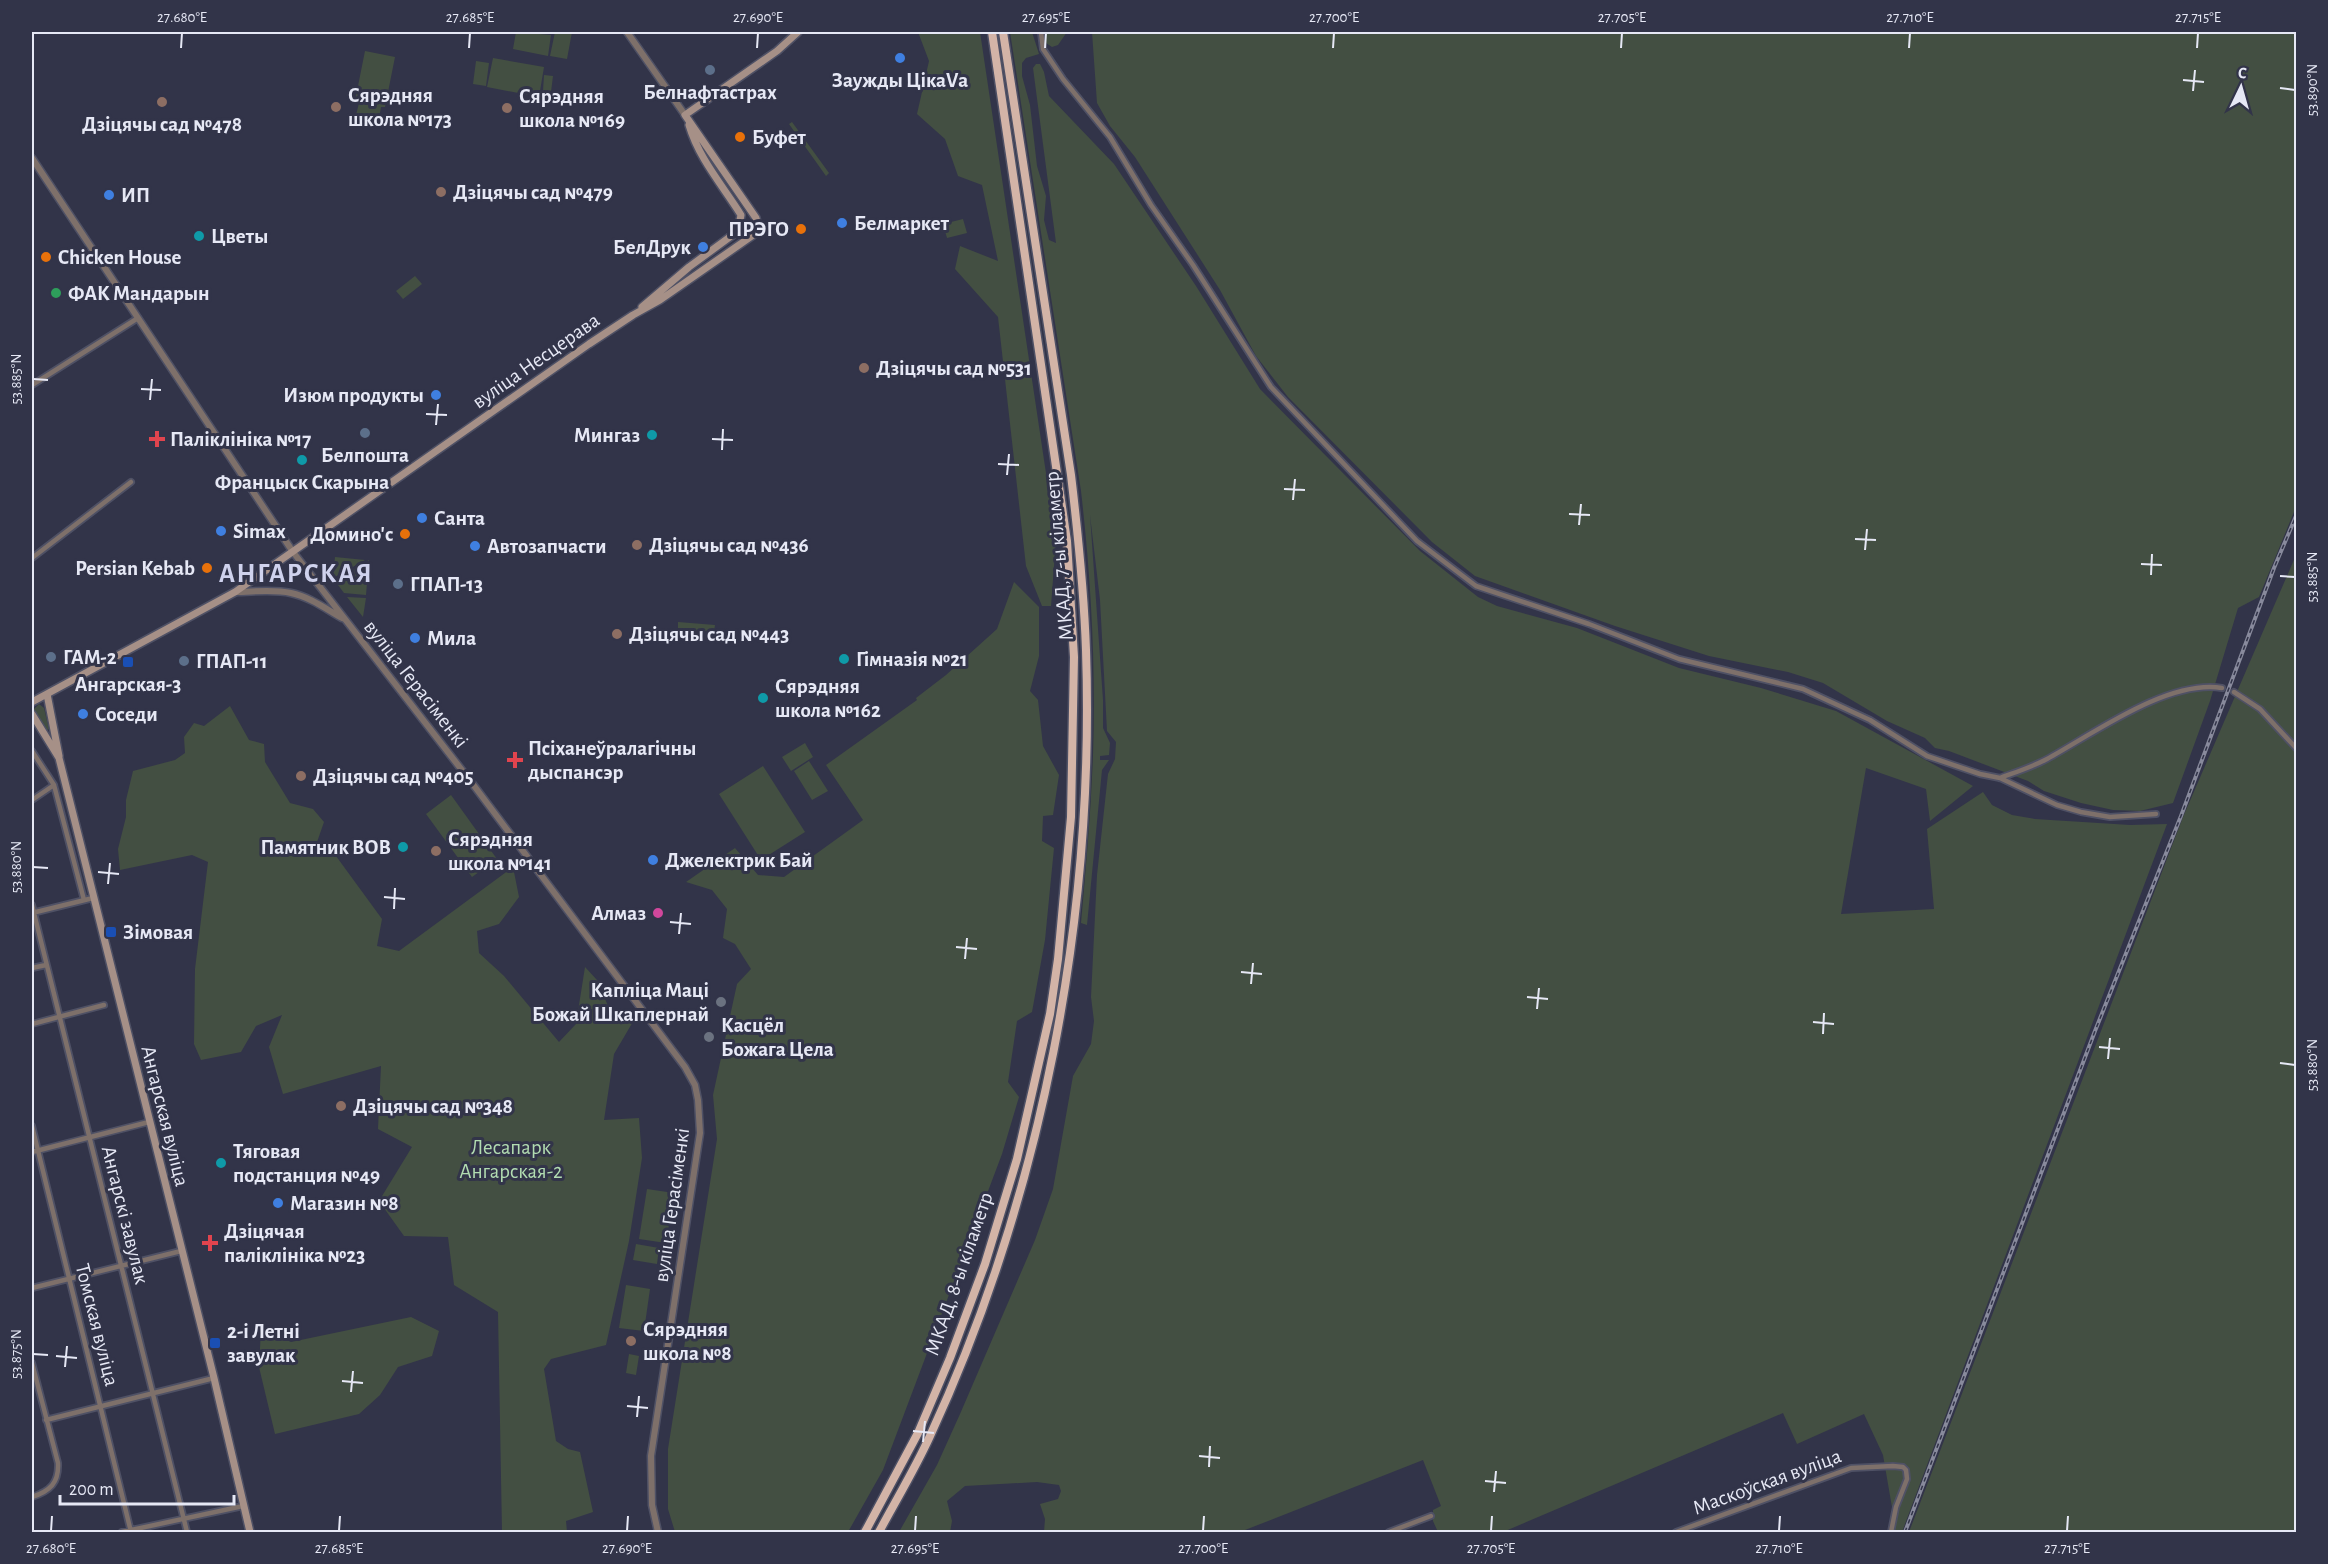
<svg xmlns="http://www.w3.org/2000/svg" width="2328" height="1564" font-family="'Alegreya Sans',sans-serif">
<rect width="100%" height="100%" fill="#323449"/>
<path fill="#434f42" d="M516 32 551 35 548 56 513 49Z
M555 32H572L567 59 550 56Z
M918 32H980L1056 540 1051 606H1042L1026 566 998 317 955 269 960 246 998 261 982 185 958 176 945 139 917 114 929 61Z
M1010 32H1032L1039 54 1026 58 1022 63V76L1030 105 1037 166 1046 196 1044 220 1049 240 1056 243 1033 68 1036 64H1040L1044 72 1049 96 1114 164 1196 286 1260 389 1420 551 1478 597 1497 606 1577 628 1679 668 1761 688 1836 711 1973 786 1930 821 1926 789 1866 768 1841 914 1934 909 1927 829 1983 792 1992 805 2012 815 2035 819 2130 825 2167 824 1902 1532H1894L1893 1513 1883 1455 1864 1414 1797 1444 1783 1413 1503 1532H1438L1433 1521V1510L1441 1506 1423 1460 1240 1532H1044L1045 1519 1040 1504 1058 1499 1061 1491 1059 1485 1037 1482 965 1486 947 1501 952 1521 950 1532H899L937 1465 960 1414 1035 1240 1053 1189 1073 1076 1091 1044 1094 1021 1091 997 1097 875 1108 774 1115 759 1116 742 1107 731 1100 600 1090 515 1103 700V728L1110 743 1109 755 1100 756V760H1109L1102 770 1087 925 1081 923C1086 867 1091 811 1093 755 1096 667 1091 578 1081 491Z
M1044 32H1067L1058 45 1052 47 1046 43Z
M1092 32H2296V507L2259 597 2238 608 2210 701 2173 803 2140 811 2113 810 2081 803 2044 791 2028 781 1949 751 1935 748 1925 738 1887 721 1823 683 1788 672 1709 656 1615 626 1475 576 1432 542 1288 397 1256 356 1220 290 1135 157 1110 126 1097 103Z
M365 51 395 57 385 107H381L379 119 356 115 359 103 378 106 355 101Z
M493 58 544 67 539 97 487 87Z
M476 61 489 63 486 86 473 84Z
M544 75 553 76 551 92 543 91Z
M792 122 829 173 826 176 789 124Z
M963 219 967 233 947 238 943 224Z
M415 276 422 284 403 299 396 291Z
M2296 555V1532H1909L2183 817Z
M335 557 365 560 335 577 333 576Z
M369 560 366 595 344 593 335 581Z
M1014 582 1039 607V656L1030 691 1038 700 1043 746 1059 775 1053 815 1043 816 1042 841 1054 848 1045 940 1032 1012 1017 1021 1008 1082 1019 1097 1002 1154 883 1470 848 1532H675L668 1509V1449L717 1139 713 1095 737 984 751 969 735 944 723 938 727 909 712 890 686 882 735 848 758 875 784 877 863 820 826 765 917 700 916 698 946 675 997 629Z
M347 597 366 598 363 617Z
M678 622 715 625 714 632 678 629Z
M39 704 44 708 49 729 47 730 33 710Z
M230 706 249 740 264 744 265 762 290 803 313 809 324 822 316 845 336 856 382 919 377 946 399 951 513 867 519 897 499 924 477 931 479 953 504 976 559 1042 576 1024 585 967 597 980 611 1013 624 1009 634 1020 614 1054 604 1120 639 1118 642 1158 629 1241 606 1345 551 1359 544 1369 556 1441 568 1449 580 1452 593 1512 566 1521 567 1532H502L498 1312 454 1285 448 1237 404 1236 379 1201 412 1147 378 1129 381 1066 283 1094 269 1047 282 1015 256 1026 241 1052 201 1060 194 1044 195 969 208 862 192 855 120 870 118 849 126 817V800L133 771 175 760 185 753 184 737 194 723 204 726Z
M805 743 813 757 791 771 782 757Z
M809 761 828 791 812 800 794 771Z
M763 766 805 832 761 860 719 794Z
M451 795 497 859 472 877 426 814Z
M647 1189 674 1193 666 1243 639 1239Z
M636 1244 659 1248 657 1264 633 1260Z
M626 1285 650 1289 644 1331 619 1328Z
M411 1317 439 1331 432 1356 398 1367 380 1395 359 1414 275 1434 259 1367 261 1329 291 1342Z
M629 1354 639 1356 636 1375 626 1373Z"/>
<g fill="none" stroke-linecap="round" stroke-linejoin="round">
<defs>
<path id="minor" d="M1041 32 1043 49 1063 79 1110 137 1151 205 1193 265 1271 387 1417 541 1476 586 1589 624 1679 659 1803 689 1870 720 1927 756 1980 774 2000 778 2057 805 2081 812 2110 817 2156 814
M32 385 138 318
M32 558 131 482
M2234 692 2260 709 2296 748
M32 751 54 785 84 900
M2000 778C2016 772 2032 767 2047 759 2093 734 2168 679 2222 688
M32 800 54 785
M32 905 187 1532
M32 913 93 898
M32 968 46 965
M32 1024 104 1005
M32 1126 131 1532
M32 1152 149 1122
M32 1288 181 1251
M32 1363 58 1463C59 1483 50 1491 32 1497
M46 1420 214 1378
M122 1532 243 1506
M1389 1532 1431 1516
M1676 1532 1851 1468 1893 1466 1903 1467 1906 1470 1907 1479 1896 1507 1891 1532"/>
<path id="tertiary" d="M627 32 685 115
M32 158 293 552 475 787 685 1067 695 1085 698 1100 700 1133 651 1456 652 1505 658 1532
M235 592C253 592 273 589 291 593 310 597 326 609 342 618"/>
<path id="secondary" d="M642 307 689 267 738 231 741 215C723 186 699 159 689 125
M47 694 59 756
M32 702 235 592 589 344 633 315 660 300 759 231 756 218 685 115 777 51 798 32
M32 714 59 758 214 1378 250 1532"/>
<path id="trunk" d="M865 1532 918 1433 950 1358 985 1264 1017 1159 1050 1014 1058 959 1071 817 1074 657 1067 541 992 32
M879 1532C896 1500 915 1469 930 1436 1042 1194 1095 916 1086 650 1084 592 1078 534 1071 475L1003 32"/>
</defs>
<use href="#minor" stroke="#4f5165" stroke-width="8"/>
<use href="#tertiary" stroke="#4f5165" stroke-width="9"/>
<use href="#secondary" stroke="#4f5165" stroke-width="10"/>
<use href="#trunk" stroke="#4f5165" stroke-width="11"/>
<use href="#minor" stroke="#7e706a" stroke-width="4.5"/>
<use href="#tertiary" stroke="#7e706a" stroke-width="6"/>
<use href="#secondary" stroke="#a69087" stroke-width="7"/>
<use href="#trunk" stroke="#d3b4a7" stroke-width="8"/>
<defs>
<path id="rail" d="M1905 1532 2095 1031 2181 816 2274 568 2296 516"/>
</defs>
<use href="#rail" stroke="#888a9c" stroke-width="4"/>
<use href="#rail" stroke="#323449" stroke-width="1.5" stroke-dasharray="4.5" stroke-linecap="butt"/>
</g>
<path fill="none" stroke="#e6e8f5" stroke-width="2" d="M181 48 182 33M469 48 470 33M757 48 758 33M1045 48 1046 33M1333 48 1334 33M1621 48 1622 33M1909 48 1910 33M2197 48 2198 33M2183 80 2204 82M2280 88 2295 90M2193 91 2195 70M33 379 48 380M141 389 161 390M150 400 152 379M426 414 447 415M436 425 438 404M712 439 733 440M722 450 723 429M998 464 1019 465M1007 475 1009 454M1284 489 1305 490M1293 500 1295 479M1569 514 1590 515M1579 525 1581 504M1855 539 1876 540M1865 550 1867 529M2141 564 2162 565M2151 575 2152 554M2280 576 2295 577M33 867 48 868M98 872 119 874M108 884 110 863M384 897 405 899M394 909 395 888M670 922 691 924M679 934 681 913M956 947 977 949M965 959 967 938M1241 972 1262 974M1251 984 1253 963M1527 997 1548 999M1537 1009 1539 988M1813 1022 1834 1024M1823 1034 1824 1013M2099 1047 2120 1049M2108 1059 2110 1038M2280 1063 2295 1065M33 1354 48 1355M56 1356 77 1358M65 1367 67 1346M342 1381 363 1383M351 1392 353 1371M627 1406 648 1408M637 1417 639 1396M913 1431 934 1433M923 1442 925 1421M1199 1456 1220 1458M1209 1467 1210 1446M1485 1481 1506 1483M1494 1492 1496 1471M51 1531 52 1516M339 1531 340 1516M627 1531 628 1516M915 1531 916 1516M1203 1531 1204 1516M1491 1531 1492 1516M1779 1531 1780 1516M2067 1531 2068 1516"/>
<g fill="#3f7fe0" stroke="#323449" stroke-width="2">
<circle cx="900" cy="58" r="6"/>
<circle cx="109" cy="195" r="6"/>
<circle cx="842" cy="223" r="6"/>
<circle cx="703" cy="247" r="6"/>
<circle cx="436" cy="395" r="6"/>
<circle cx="422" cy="518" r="6"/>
<circle cx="221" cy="531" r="6"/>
<circle cx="475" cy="546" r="6"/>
<circle cx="415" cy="638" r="6"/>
<circle cx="83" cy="714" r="6"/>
<circle cx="653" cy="860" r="6"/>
<circle cx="278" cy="1203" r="6"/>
</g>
<g fill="#5c6f8a" stroke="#323449" stroke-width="2">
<circle cx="710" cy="70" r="6"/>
<circle cx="365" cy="433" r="6"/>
<circle cx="398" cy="584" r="6"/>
<circle cx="51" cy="657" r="6"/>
<circle cx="184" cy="661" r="6"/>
</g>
<g fill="#8d6e63" stroke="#323449" stroke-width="2">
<circle cx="162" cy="102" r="6"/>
<circle cx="336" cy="107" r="6"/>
<circle cx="507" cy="108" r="6"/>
<circle cx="441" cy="192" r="6"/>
<circle cx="864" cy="368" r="6"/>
<circle cx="637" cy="545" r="6"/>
<circle cx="617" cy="634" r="6"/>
<circle cx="301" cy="776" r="6"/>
<circle cx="436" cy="851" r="6"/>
<circle cx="341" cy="1106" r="6"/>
<circle cx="631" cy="1341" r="6"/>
</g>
<g fill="#e8710a" stroke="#323449" stroke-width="2">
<circle cx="740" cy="137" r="6"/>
<circle cx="801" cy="229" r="6"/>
<circle cx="46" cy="257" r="6"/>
<circle cx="405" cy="534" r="6"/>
<circle cx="207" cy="568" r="6"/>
</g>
<g fill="#0f9aa8" stroke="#323449" stroke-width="2">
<circle cx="199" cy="236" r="6"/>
<circle cx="652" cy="435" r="6"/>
<circle cx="302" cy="460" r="6"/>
<circle cx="844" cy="659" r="6"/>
<circle cx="763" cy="698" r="6"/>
<circle cx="403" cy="847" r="6"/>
<circle cx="221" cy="1163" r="6"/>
</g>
<circle fill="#2e9e5b" stroke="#323449" stroke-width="2" cx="56" cy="293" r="6"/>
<g fill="#e0444e" stroke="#323449" stroke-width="2">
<path d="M154 430h6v6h6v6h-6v6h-6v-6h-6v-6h6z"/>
<path d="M512 751h6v6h6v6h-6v6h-6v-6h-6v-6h6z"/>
<path d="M207 1234h6v6h6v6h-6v6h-6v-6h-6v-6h6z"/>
</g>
<g fill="#1a4fb4" stroke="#323449" stroke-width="2">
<rect x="122" y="656" width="12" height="12" rx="3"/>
<rect x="105" y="926" width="12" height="12" rx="3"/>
<rect x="209" y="1337" width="12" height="12" rx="3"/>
</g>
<circle fill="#d1479c" stroke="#323449" stroke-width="2" cx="658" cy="913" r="6"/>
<g fill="#6b7280" stroke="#323449" stroke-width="2">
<circle cx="721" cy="1002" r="6"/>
<circle cx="709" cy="1037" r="6"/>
</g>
<g text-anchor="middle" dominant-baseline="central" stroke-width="6" stroke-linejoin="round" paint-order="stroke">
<g font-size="21" font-weight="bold" fill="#e6e8f5" stroke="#323449" text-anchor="start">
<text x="900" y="80" text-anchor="middle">Заужды ЦікаVа</text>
<text x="710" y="92" text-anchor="middle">Белнафтастрах</text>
<text x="348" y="95">Сярэдняя<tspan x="348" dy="24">школа №173</tspan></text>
<text x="519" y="96">Сярэдняя<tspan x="519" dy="24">школа №169</tspan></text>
<text x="162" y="124" text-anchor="middle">Дзіцячы сад №478</text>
<text x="752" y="137">Буфет</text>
<text x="453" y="192">Дзіцячы сад №479</text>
<text x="121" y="195">ИП</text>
<text x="854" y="223">Белмаркет</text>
<text x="789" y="229" text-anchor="end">ПРЭГО</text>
<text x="211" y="236">Цветы</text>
<text x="691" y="247" text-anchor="end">БелДрук</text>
<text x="58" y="257">Chicken House</text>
<text x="68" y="293">ФАК Мандарын</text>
<text x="876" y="368">Дзіцячы сад №531</text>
<text x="424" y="395" text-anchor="end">Изюм продукты</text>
<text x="640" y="435" text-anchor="end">Мингаз</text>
<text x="170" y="439">Паліклініка №17</text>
<text x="365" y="455" text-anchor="middle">Белпошта</text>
<text x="302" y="482" text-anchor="middle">Францыск Скарына</text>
<text x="434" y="518">Санта</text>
<text x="233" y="531">Simax</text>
<text x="393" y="534" text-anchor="end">Домино'c</text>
<text x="649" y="545">Дзіцячы сад №436</text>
<text x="487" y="546">Автозапчасти</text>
<text x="195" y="568" text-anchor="end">Persian Kebab</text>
<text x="410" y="584">ГПАП-13</text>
<text x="629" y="634">Дзіцячы сад №443</text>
<text x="427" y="638">Мила</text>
<text x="63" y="657">ГАМ-2</text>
<text x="856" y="659">Гімназія №21</text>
<text x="196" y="661">ГПАП-11</text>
<text x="128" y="684" text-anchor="middle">Ангарская-3</text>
<text x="775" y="686">Сярэдняя<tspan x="775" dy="24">школа №162</tspan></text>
<text x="95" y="714">Соседи</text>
<text x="528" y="748">Псіханеўралагічны<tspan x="528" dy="24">дыспансэр</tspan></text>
<text x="313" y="776">Дзіцячы сад №405</text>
<text x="448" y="839">Сярэдняя<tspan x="448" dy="24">школа №141</tspan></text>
<text x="391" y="847" text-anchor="end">Памятник ВОВ</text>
<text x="665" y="860">Джелектрик Бай</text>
<text x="646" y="913" text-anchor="end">Алмаз</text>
<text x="123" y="932">Зімовая</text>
<text x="709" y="990" text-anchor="end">Капліца Маці<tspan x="709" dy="24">Божай Шкаплернай</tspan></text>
<text x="721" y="1025">Касцёл<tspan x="721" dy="24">Божага Цела</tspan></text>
<text x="353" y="1106">Дзіцячы сад №348</text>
<text x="233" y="1151">Тяговая<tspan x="233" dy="24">подстанция №49</tspan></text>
<text x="290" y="1203">Магазин №8</text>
<text x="224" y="1231">Дзіцячая<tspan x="224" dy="24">паліклініка №23</tspan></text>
<text x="643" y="1329">Сярэдняя<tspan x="643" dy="24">школа №8</tspan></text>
<text x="227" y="1331">2-і Летні<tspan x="227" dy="24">завулак</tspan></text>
</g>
<g font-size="21" fill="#e6e8f5" stroke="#323449">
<text transform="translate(536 361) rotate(-35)">вуліца Несцерава</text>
<text transform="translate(1059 556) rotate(-95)">МКАД, 7-ы кіламетр</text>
<text transform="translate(416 684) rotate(52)">вуліца Герасіменкі</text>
<text transform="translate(165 1116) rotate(76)">Ангарская вуліца</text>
<text transform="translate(672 1205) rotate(-82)">вуліца Герасіменкі</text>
<text transform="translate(125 1215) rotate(76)">Ангарскі завулак</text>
<text transform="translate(959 1274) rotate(-71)">МКАД, 8-ы кіламетр</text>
<text transform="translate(97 1325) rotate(76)">Томская вуліца</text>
<text transform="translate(1767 1482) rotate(-20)">Маскоўская вуліца</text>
</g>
<g font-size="21" fill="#b2dcb1" stroke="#323449">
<text x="511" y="1147">Лесапарк<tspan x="511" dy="24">Ангарская-2</tspan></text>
</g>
<g font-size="27" font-weight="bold" letter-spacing="1.5" fill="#cfd2ed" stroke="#323449">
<text x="296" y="573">АНГАРСКАЯ</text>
</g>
</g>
<rect width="2328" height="1564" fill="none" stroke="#323449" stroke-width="66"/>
<g transform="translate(2241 87) rotate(5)" stroke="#323449" stroke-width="4.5" paint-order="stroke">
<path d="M0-4.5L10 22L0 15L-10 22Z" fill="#e6e8f5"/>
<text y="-9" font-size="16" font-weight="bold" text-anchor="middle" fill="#e6e8f5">С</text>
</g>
<path d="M60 1495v9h174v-9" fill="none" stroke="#e6e8f5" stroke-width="3"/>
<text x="69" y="1495" font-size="18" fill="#e6e8f5" stroke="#323449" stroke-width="4.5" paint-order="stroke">200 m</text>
<rect x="33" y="33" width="2262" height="1498" fill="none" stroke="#e6e8f5" stroke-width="2"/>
<g font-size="15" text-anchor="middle" fill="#e6e8f5">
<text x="182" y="22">27.680°E</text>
<text x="470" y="22">27.685°E</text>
<text x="758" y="22">27.690°E</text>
<text x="1046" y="22">27.695°E</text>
<text x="1334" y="22">27.700°E</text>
<text x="1622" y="22">27.705°E</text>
<text x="1910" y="22">27.710°E</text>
<text x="2198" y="22">27.715°E</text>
<text transform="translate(2312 90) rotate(-90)" y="5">53.890°N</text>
<text transform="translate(16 379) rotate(-90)" y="5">53.885°N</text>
<text transform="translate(2312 577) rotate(-90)" y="5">53.885°N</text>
<text transform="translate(16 867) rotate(-90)" y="5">53.880°N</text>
<text transform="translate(2312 1065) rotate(-90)" y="5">53.880°N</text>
<text transform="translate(16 1354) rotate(-90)" y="5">53.875°N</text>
<text x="51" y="1553">27.680°E</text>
<text x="339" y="1553">27.685°E</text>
<text x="627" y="1553">27.690°E</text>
<text x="915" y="1553">27.695°E</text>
<text x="1203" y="1553">27.700°E</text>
<text x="1491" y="1553">27.705°E</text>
<text x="1779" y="1553">27.710°E</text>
<text x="2067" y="1553">27.715°E</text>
</g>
</svg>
